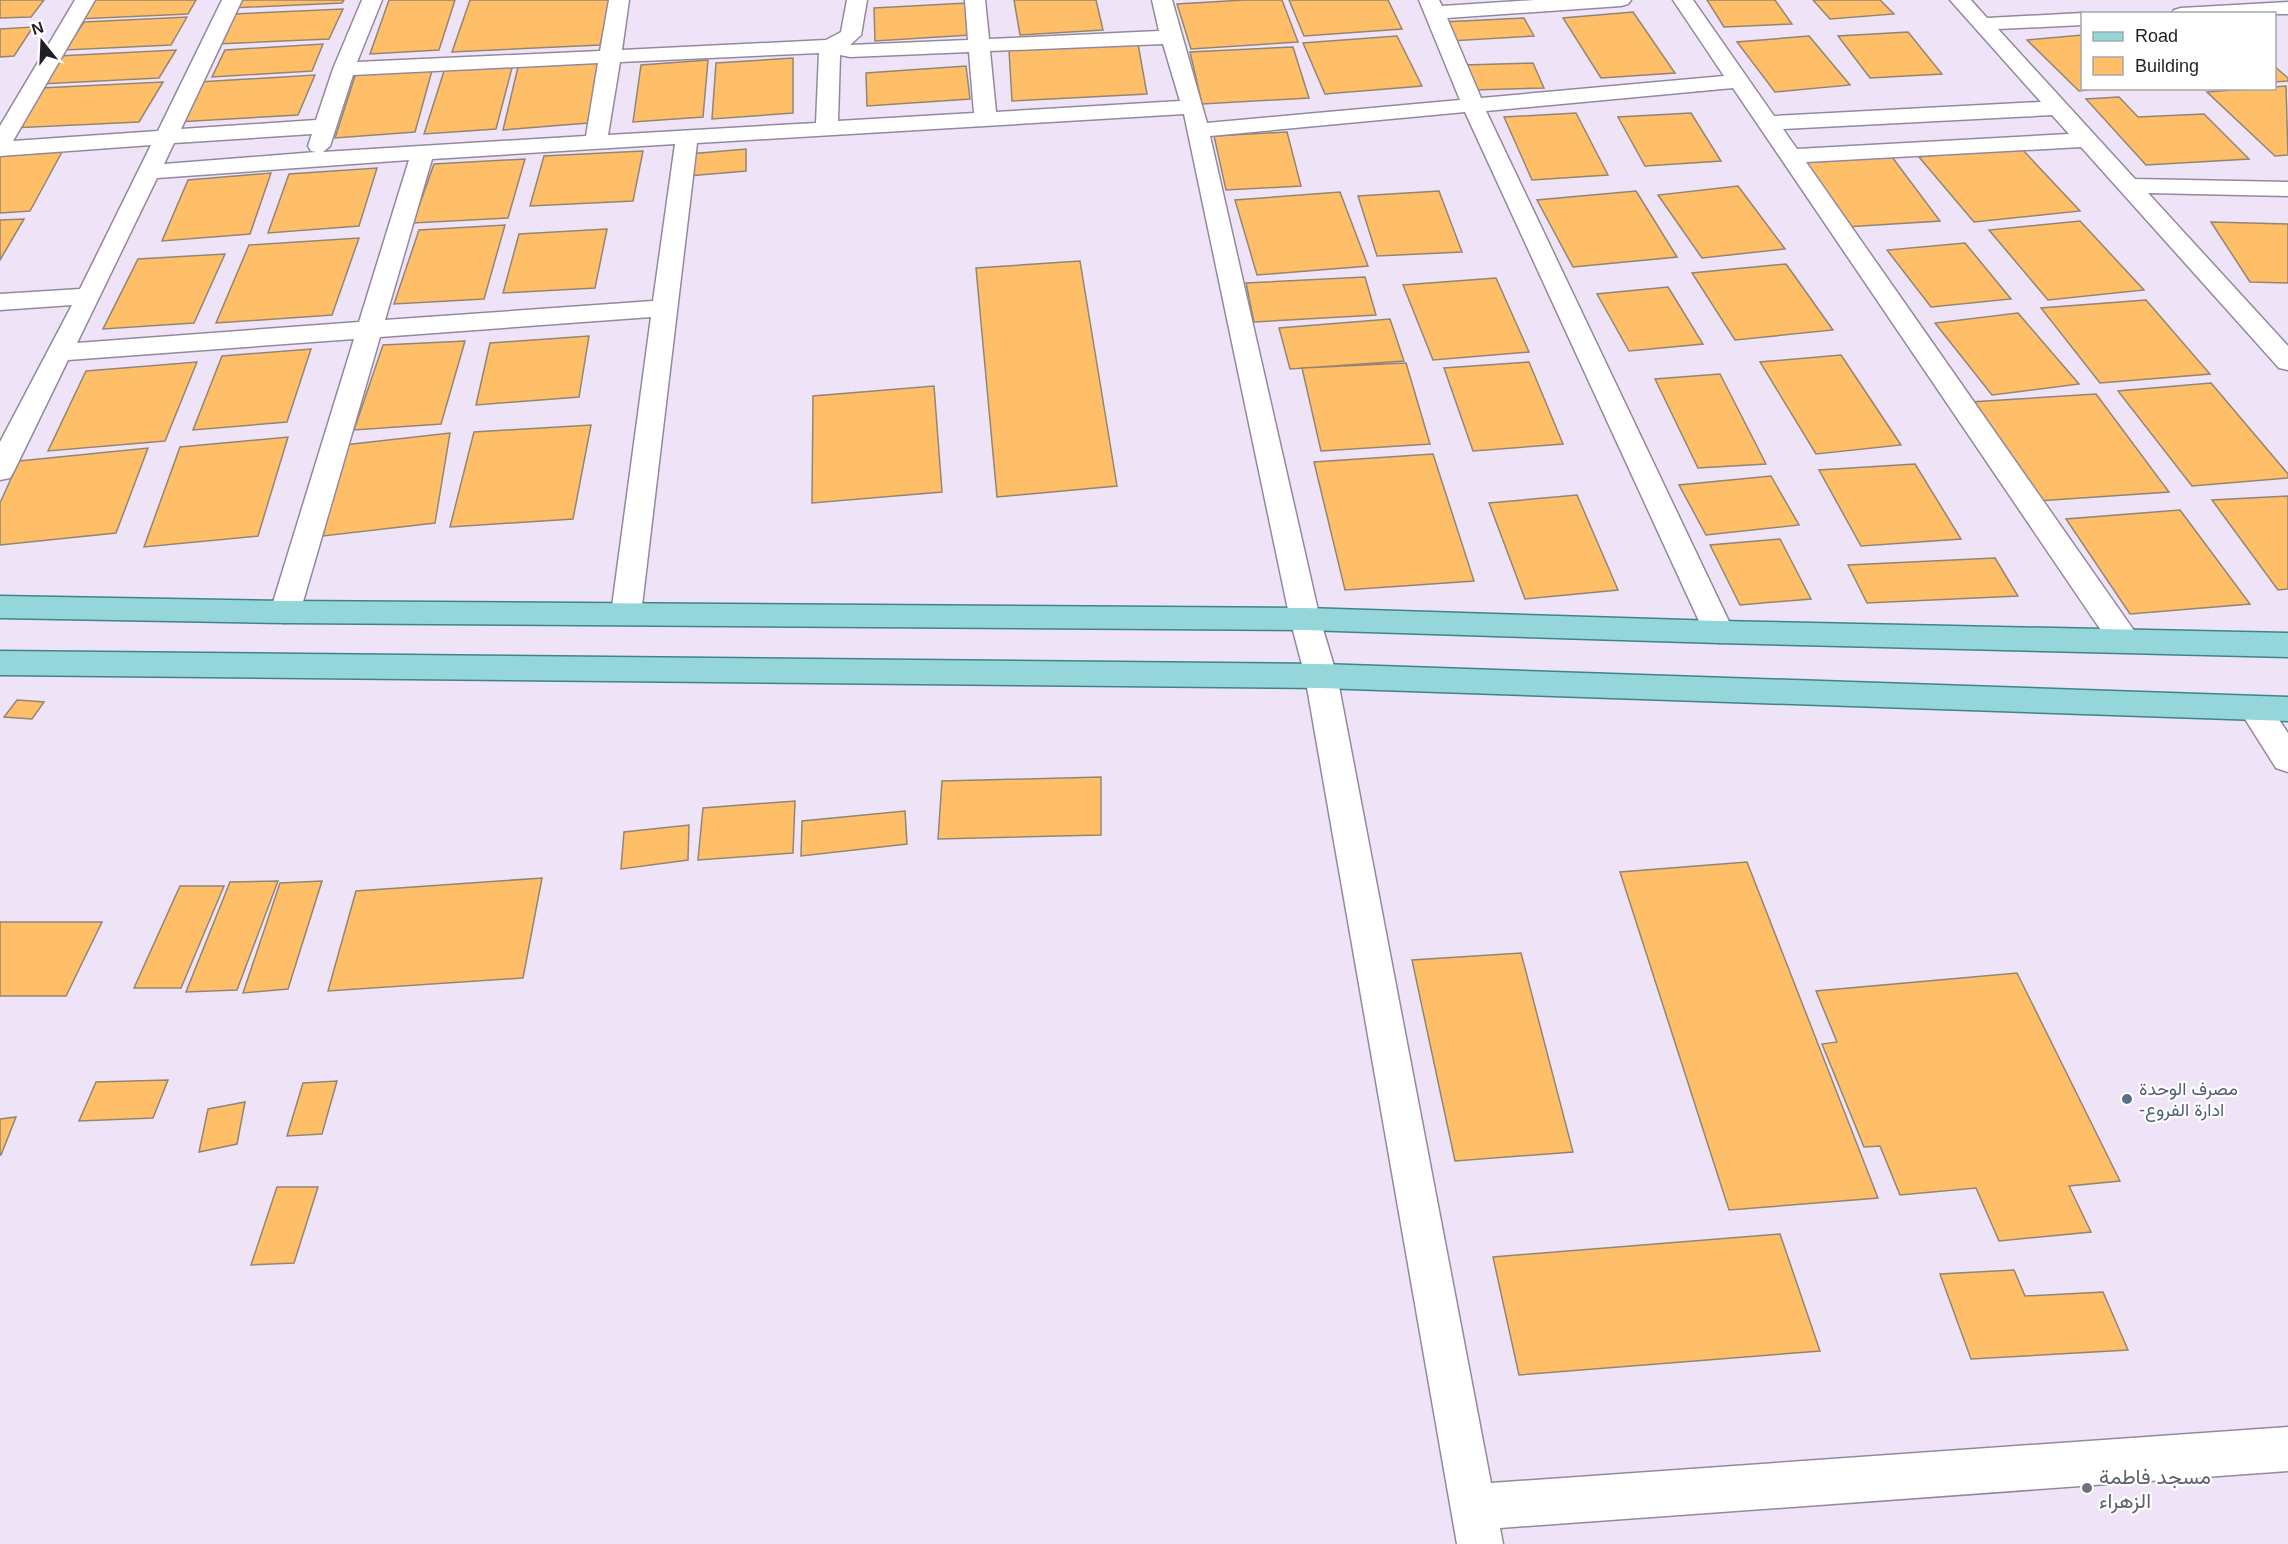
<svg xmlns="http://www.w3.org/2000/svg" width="2288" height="1544" font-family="Arial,Vazirmatn,sans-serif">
<rect width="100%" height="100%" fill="#efe3f8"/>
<path fill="#ffbf69" stroke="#948573" stroke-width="1.5" d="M0 0H44L31 17 0 18Z
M91 0H196L188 14 78 19Z
M235 0H344L342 3 230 8Z
M389 0H455L439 50 370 54Z
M470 0H611L600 45 452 52Z
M1014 0H1096L1103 30 1020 35Z
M1244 0H1282L1298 42 1191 49 1177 4Z
M1289 0H1388L1402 29 1304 36Z
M1707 0H1775L1792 24 1724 27Z
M1813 0H1880L1894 14 1830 19Z
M967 3 970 35 875 41 874 8Z
M343 9 329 39 217 44 234 14Z
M1633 12 1675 73 1601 78 1563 18Z
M187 17 171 45 65 50 84 22Z
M1524 18 1534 36 1450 41 1442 22Z
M33 27 14 56 0 57V29Z
M1908 32 1942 74 1870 78 1838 36Z
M2082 35V88H2103L2079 91 2027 40Z
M1397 36 1422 86 1325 94 1303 43Z
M1809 36 1850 85 1775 92 1737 42Z
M323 44 312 71 212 77 225 50Z
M1138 44 1147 94 1012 101 1009 50Z
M1293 47 1309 98 1202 104 1190 52Z
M176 50 159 78 40 84 58 56Z
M599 58 588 123 503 130 519 63Z
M793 58V113L712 119 716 63Z
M708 60 703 117 633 122 641 65Z
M1533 63 1544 88 1472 90 1463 65Z
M513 64 496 129 424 134 445 68Z
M966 66 970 99 867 106 866 73Z
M2274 66 2288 78V81L2274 82Z
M433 67 415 132 335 138 356 73Z
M315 75 298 115 177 122 198 82Z
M163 82 139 122 12 128 40 88Z
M2286 86 2288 155 2275 156 2207 92Z
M2119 97 2138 117 2204 114 2249 159 2146 165 2086 99Z
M1576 113 1608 175 1532 180 1504 117Z
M1691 113 1721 161 1645 166 1618 117Z
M1287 132 1301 186 1226 190 1214 136Z
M2020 147 2080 211 1974 222 1919 157Z
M746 149V171L688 176 689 154Z
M643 151 633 201 530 206 544 156Z
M62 152 30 211 0 213V156Z
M1892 157 1940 221 1845 227 1801 163Z
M525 159 508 218 413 223 434 164Z
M377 168 359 226 268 233 289 174Z
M271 173 250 234 162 241 188 180Z
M1738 186 1785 249 1702 258 1658 195Z
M1439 191 1462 252 1377 256 1358 196Z
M1636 191 1677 257 1573 267 1537 200Z
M1340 192 1368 266 1257 275 1235 200Z
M24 219 0 260V220Z
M2080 221 2144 290 2048 300 1989 230Z
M2211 222 2288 224V283L2250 282Z
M505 225 484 299 394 304 419 230Z
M607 229 595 288 503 293 519 234Z
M359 238 332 315 216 323 249 245Z
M1965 243 2011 299 1931 307 1887 250Z
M225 254 194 323 103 329 138 259Z
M1080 261 1117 486 997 497 976 268Z
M1786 264 1833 330 1735 340 1692 273Z
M1365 277 1376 315 1254 322 1246 283Z
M1496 278 1529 352 1433 360 1403 285Z
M1668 287 1703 344 1629 351 1597 294Z
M2146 300 2210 374 2100 383 2041 308Z
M2018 313 2079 384 1992 395 1935 323Z
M1390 319 1404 361 1290 369 1279 328Z
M589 336 579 397 476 405 490 343Z
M465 341 441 424 354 430 383 345Z
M311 349 287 422 193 430 222 356Z
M1841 355 1901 445 1816 454 1760 362Z
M197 362 165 441 48 451 86 371Z
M1529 362 1563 444 1473 451 1444 368Z
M1406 363 1430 444 1321 451 1302 368Z
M1720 374 1766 464 1698 468 1655 379Z
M2211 383 2288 474V478L2192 486 2118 391Z
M934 386 942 492 812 503 813 396Z
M2096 394 2169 492 2037 501 1971 402Z
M591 425 573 519 450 527 474 432Z
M450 433 435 523 323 536 344 445Z
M288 437 258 536 144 547 180 447Z
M148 448 116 533 0 545V503L19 461Z
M1433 454 1474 581 1345 590 1314 462Z
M1915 464 1961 539 1861 546 1819 470Z
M1771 476 1799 525 1706 535 1679 485Z
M1577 495 1618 590 1525 599 1489 503Z
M2288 496V589L2278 590 2212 500Z
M2180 510 2250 604 2130 614 2066 519Z
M1780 539 1811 599 1740 605 1710 545Z
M1995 558 2018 596 1867 603 1848 565Z
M17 700 44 702 32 719 4 717Z
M1101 777V835L938 839 942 781Z
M795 801 793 853 698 860 703 808Z
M905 811 907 844 801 856 802 821Z
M689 825 688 860 621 869 624 832Z
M1747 862 1878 1198 1729 1210 1620 872Z
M542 878 523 978 328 991 356 891Z
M278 881 237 990 186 992 230 882Z
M322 881 288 989 243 993 280 883Z
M180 886H224L181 988H134Z
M0 922H102L66 996H0Z
M1521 953 1573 1152 1455 1161 1412 960Z
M2017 973 2120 1181 2069 1186 2091 1232 1999 1241 1976 1188 1900 1195 1880 1146 1864 1147 1822 1044 1837 1042 1816 991Z
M168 1080 153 1118 79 1121 96 1082Z
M337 1081 322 1134 287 1136 303 1083Z
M245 1102 237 1144 199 1152 208 1109Z
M16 1117 1 1155H0V1119Z
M277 1187H318L294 1263 251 1265Z
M1780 1234 1820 1351 1519 1375 1493 1257Z
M2014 1270 2025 1296 2103 1292 2128 1350 1971 1359 1940 1274Z"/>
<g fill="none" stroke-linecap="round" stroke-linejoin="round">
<defs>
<path id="minor" d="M75 0H95L13 141 158 131 222 0H242L181 129 316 120 333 69 362 0H382L357 62 600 51 609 0H629L622 50 826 40 841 32 847 0H867L861 35 850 45 968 40 965 0H985L989 39 1159 31 1152 0H1172L1207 123 1460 100 1419 0H1439L1442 6 1535 0H1631L1628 4 1621 6 1447 18 1481 98 1724 76 1673 0H1693L1774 116 2041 102 1950 0H1971L1987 18 2082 13 2085 14H2082V25L1998 29 2135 179 2288 182V196L2148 193 2288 346V370L2279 368 2081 147 1806 162 2135 632 2139 640 2135 648 2124 651 2113 648 1733 88 1486 111 1734 632 1730 640 1719 643 1708 640 1704 632 1465 112 1210 136 1320 619 1337 676 1491 1483 2288 1427V1471L1500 1528 1503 1544H1457L1305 676 1290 619 1184 114 697 143 641 614 637 622 626 625 615 622 611 614 651 317 380 337 300 612 296 620 285 623 274 620 270 612 354 339 68 360 14 471 10 478 0 480V442L72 305 0 310V294L80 289 151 145 0 156V126ZM1163 44 1180 101 996 112 990 51ZM969 52 974 113 838 121 840 55 850 57ZM819 53 816 123 608 135 620 62ZM598 63 586 136 323 152 330 146 353 75ZM2052 115 2069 134 1797 149 1783 129ZM312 134 308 146 311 151 316 152 164 164 174 143ZM675 144 653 301 385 320 432 159ZM409 160 359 322 77 343 157 178Z
M2288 2V14H2171L2174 10 2181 8Z
M2254 696 2265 699 2288 733V772L2276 768 2238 708 2243 699Z"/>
<path id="major" d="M0 596 285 601 1305 608 1719 621 2288 633V657L1719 643 1305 630 285 623 0 618Z
M0 651 1321 664 2288 697V721L1321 688 0 675Z"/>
</defs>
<use href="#minor" stroke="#94899c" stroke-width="3"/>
<use href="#major" stroke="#3f848b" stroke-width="3"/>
<use href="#minor" fill="#fff" fill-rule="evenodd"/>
<use href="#major" fill="#95d6da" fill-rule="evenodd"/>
</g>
<circle fill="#5c6f8a" stroke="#fff" stroke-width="2" cx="2127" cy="1099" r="6"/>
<circle fill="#6b7280" stroke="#fff" stroke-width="2" cx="2087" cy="1488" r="6"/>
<g text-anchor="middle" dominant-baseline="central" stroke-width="4.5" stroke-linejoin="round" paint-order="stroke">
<g font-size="18" fill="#4e5e75" stroke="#fff" text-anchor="start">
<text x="2139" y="1089">مصرف الوحدة<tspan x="2139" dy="21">-ادارة الفروع</tspan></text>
</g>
<g font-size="21" fill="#5b616d" stroke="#fff" text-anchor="start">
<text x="2099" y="1476">مسجد فاطمة<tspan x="2099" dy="24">الزهراء</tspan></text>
</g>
</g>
<rect x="2081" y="12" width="195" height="78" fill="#ffffff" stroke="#a7a5a8" stroke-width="1.5"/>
<rect x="2093" y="32" width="30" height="9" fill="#95d6da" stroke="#a7a5a8" stroke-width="1.5"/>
<text x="2135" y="42" font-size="18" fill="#221e26">Road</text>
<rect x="2093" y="57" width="30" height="18" fill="#ffbf69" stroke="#a7a5a8" stroke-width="1.5"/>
<text x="2135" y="72" font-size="18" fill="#221e26">Building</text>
<g transform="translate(42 42) rotate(342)" stroke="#ffffff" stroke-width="4.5" paint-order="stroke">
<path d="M0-4.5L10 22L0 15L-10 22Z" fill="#221e26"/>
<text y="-9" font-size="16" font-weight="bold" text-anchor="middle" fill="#221e26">N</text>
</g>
</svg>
